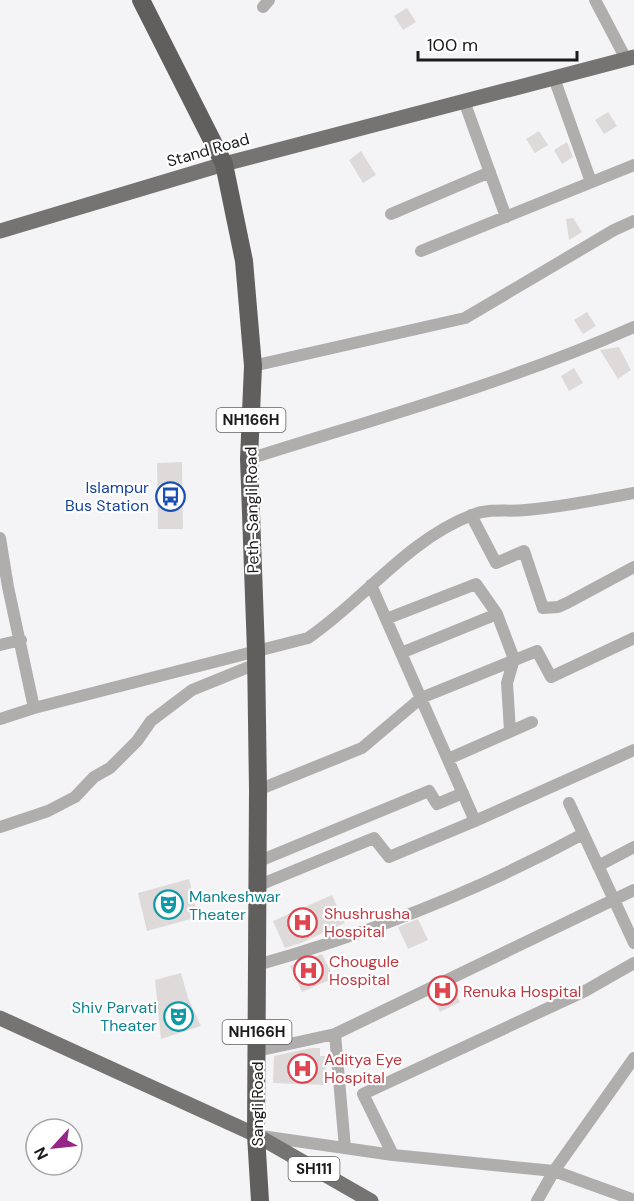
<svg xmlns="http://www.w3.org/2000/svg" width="634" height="1201" font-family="'DM Sans',sans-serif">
<rect width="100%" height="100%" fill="#f4f4f7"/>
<path fill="#dddad9" d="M407 8 416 22 403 30 394 16Z
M608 112 617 126 604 134 595 120Z
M539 131 548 145 535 153 526 139Z
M567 142 573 157 562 164 554 150Z
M361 151 376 175 363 183 349 160Z
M573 218 582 232 569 240 566 219Z
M587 312 596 326 583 334 574 320Z
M619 347 631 370 618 379 600 350Z
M574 368 583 383 569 391 561 376Z
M182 462 183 529H158L157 463Z
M189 879 198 917 147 931 138 893Z
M332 895 345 923 301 943 285 948 273 921Z
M418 919 428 940 408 949 398 927Z
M322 954 334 978 302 992 290 966Z
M181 973 188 998 201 1026 161 1039 155 980Z
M452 987 460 1002 440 1012 432 996Z
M311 1048H320V1056H326L325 1085 273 1083 274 1056Z"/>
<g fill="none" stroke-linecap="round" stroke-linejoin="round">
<path stroke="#afaead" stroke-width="12" d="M595 0 626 59
M263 7 269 0
M554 78 591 182
M464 101 506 217
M391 214 490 172
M421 251 634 165
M253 366 465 318 614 230 634 221
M249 459C378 418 510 382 634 327
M471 515 496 563 524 551 543 608 558 607 567 603 634 567
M0 538 8 587 34 708
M371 585 475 821
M386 619 476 584 497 614 514 659 507 683 510 731
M0 645 21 640
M401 653 497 614
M0 719 34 708 308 638C364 600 407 540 472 515 489 508 507 512 526 510 562 507 598 500 634 493
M448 759 532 722
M258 790 362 748 421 698 537 651 551 677 634 638
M569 803 634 943
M0 827 48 811 75 797 94 777 110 768 137 741 151 721 192 690 256 664
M257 862 429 791 437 804 463 793
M598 866 634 847
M257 886 374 838 389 857 475 821 634 750
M257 965C370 933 480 890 583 834
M335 1034 345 1148
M257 1051 335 1034 634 890
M261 1136 393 1155 554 1171 634 1200
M393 1155 363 1094 585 991 634 963
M537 1201 554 1171 634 1058"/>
<path stroke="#757472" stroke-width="15" d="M0 231 224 164 634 57
M0 1018 256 1135 371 1201"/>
<path stroke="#615f5d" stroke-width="18" d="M141 0 224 164 244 261 253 366 249 459 256 651 258 790 256 1135 260 1201"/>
</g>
<defs>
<symbol id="bus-ring" viewBox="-11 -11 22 22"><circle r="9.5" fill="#fff" stroke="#1a4fb4" stroke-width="1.5"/><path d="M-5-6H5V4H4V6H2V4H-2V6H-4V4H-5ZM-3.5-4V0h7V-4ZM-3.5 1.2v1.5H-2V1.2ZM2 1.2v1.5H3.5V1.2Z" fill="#1a4fb4"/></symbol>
<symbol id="theatre-ring" viewBox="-11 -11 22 22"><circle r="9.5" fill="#fff" stroke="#0f9aa8" stroke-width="1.5"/><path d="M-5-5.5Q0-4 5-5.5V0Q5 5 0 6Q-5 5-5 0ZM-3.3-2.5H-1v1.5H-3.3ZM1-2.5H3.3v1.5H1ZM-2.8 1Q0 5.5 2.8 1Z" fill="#0f9aa8"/></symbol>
<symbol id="hospital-ring" viewBox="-11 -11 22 22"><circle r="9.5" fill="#fff" stroke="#e0444e" stroke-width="1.5"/><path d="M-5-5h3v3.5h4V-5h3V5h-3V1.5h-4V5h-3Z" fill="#e0444e"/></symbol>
</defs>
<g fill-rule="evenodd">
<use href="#bus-ring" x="154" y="480" width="33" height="33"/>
<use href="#theatre-ring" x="152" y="888" width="33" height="33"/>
<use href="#hospital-ring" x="286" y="906" width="33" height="33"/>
<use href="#hospital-ring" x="292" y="954" width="33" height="33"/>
<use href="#hospital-ring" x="426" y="974" width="33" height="33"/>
<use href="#theatre-ring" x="162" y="1000" width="33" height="33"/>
<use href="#hospital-ring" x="286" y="1052" width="33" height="33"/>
</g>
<g text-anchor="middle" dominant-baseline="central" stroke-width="4.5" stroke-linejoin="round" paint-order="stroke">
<g fill="#fff" stroke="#5f5f60" stroke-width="1.5">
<rect x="216.5" y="408" width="69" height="24" rx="4.5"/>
<rect x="222.5" y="1020" width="69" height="24" rx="4.5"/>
<rect x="288.5" y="1157" width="51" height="24" rx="4.5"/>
</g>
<g font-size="15" font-weight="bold" fill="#1b1b1c">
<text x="251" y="420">NH166H</text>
<text x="257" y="1032">NH166H</text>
<text x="314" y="1169">SH111</text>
</g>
<g font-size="16" fill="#1b1b1c" stroke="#fff">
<text transform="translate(208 150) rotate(-16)">Stand Road</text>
<text transform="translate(252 510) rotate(-91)">Peth-Sangli Road</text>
<text transform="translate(257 1104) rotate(-90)">Sangli Road</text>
</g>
<g font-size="16" fill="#164399" stroke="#fff" text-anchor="end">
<text x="149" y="487">Islampur<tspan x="149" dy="18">Bus Station</tspan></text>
</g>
<g font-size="16" fill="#0d838f" stroke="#fff" text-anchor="start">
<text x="189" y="896">Mankeshwar<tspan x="189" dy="18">Theater</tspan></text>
<text x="157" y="1007" text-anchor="end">Shiv Parvati<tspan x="157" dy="18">Theater</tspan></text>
</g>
<g font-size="16" fill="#be3a42" stroke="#fff" text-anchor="start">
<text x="324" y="913">Shushrusha<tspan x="324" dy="18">Hospital</tspan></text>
<text x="329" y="961">Chougule<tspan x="329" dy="18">Hospital</tspan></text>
<text x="463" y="991">Renuka Hospital</text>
<text x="324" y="1059">Aditya Eye<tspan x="324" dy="18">Hospital</tspan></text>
</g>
</g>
<g transform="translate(54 1147) rotate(243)"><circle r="28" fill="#ffffff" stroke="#a4a4a4" stroke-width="1.5"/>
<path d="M0-4.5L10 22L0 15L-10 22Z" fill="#952586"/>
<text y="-9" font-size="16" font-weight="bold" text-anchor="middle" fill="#1b1b1c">N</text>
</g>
<path d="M418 51v9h159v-9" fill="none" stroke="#1b1b1c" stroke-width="3"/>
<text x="427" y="51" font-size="18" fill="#1b1b1c" stroke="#ffffff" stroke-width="4.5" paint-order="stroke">100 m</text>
</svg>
